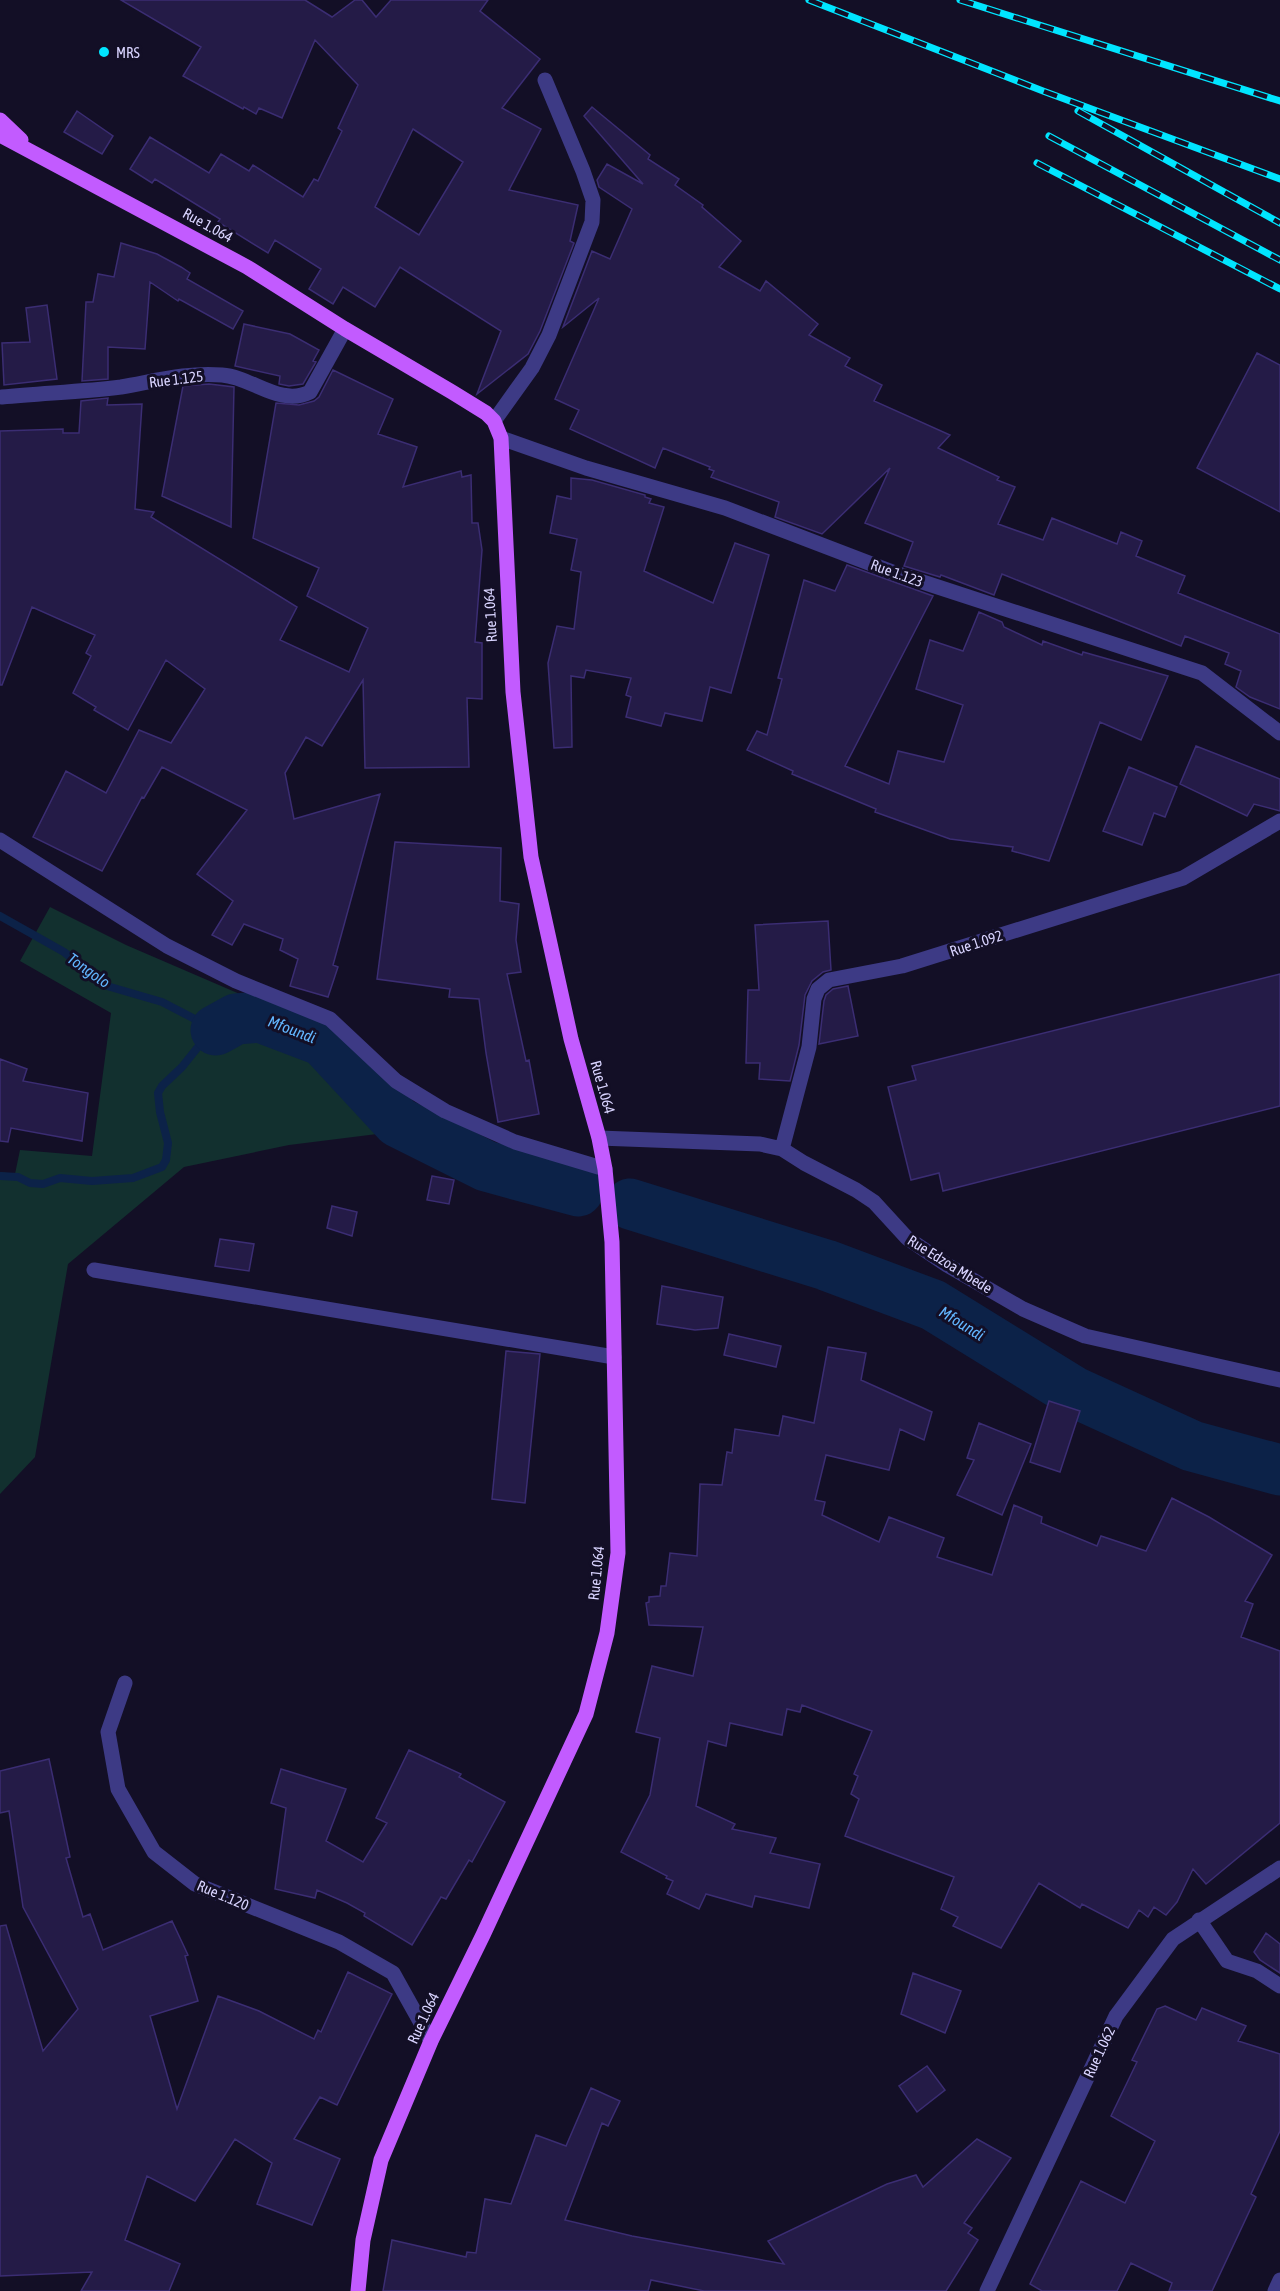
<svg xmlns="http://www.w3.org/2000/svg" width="1280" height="2291" font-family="'Asap Condensed',sans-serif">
<rect width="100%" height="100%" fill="#130f26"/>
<path fill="#12302f" d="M50 907 126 945 333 1034 410 1106 405 1136 377 1134 289 1145 184 1167 68 1264 35 1457 0 1494V1172L15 1174 20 1150 92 1156 111 1013 20 961Z"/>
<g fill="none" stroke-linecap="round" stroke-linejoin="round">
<path stroke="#0c2248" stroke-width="8" d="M0 916 64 952 107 986 162 1002 216 1030 202 1042 182 1067 162 1086 158 1093 160 1112 168 1143 166 1160 162 1167 133 1178 92 1181 60 1178 43 1184 30 1183 18 1177 0 1176"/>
<path stroke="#0c2248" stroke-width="51" d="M216 1030 236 1019 260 1017 323 1041 398 1122 486 1166 578 1191
M630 1204 826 1265 933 1305 1074 1392 1192 1446 1280 1470"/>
</g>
<path fill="#241b47" stroke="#3b2d73" stroke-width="1.5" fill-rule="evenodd" d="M121 0H305L332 17 355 0H362L376 17 391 0H488L480 11 540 59 502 108 541 129 509 190 578 205 570 241 574 243 540 331 528 354 477 394 501 331 400 267 375 307 343 287 333 304 309 289 321 269 275 240 268 253 218 222 220 219 155 179 152 183 130 169 150 137 209 173 221 154 249 171 253 165 303 197 314 179 318 181 342 131 338 128 358 85 315 40 282 118 259 108 256 114 244 107 243 109 183 76 201 47ZM413 129 463 162 419 235 375 207Z
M592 107 650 155 648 159 679 179 675 185 703 205 702 207 741 241 719 267 760 291 766 281 818 324 809 335 850 358 845 366 882 385 874 401 950 435 938 448 999 477 997 480 1015 487 998 524 1043 540 1052 518 1117 544 1121 532 1142 541 1136 556 1185 576 1178 593 1280 634V709L1250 697 1236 687 1241 671 1225 664 1229 653 1185 636 1181 646 1002 574 994 595 941 575 940 577 904 566 913 542 865 523 890 468 822 534 775 517 779 502 711 477 714 471 709 469 710 467 663 448 655 468 570 429 579 410 555 399 599 298 563 327 592 251 610 259 632 209 599 187 597 180 607 164 643 184 584 116Z
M77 111 113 136 102 154 64 132Z
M121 243 157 254 181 267 190 273 187 279 243 311 233 329 179 299 178 301 150 282 145 349 108 347V379L82 381 86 302H93L98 274 114 277Z
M47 305 57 379 4 385 2 343 30 342 26 308Z
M244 324 290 334 319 350 313 361 316 362 303 384 289 386 279 384 280 376 235 366Z
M1257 353 1280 365V512L1197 468Z
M333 370 393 399 378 434 417 447 403 487 461 471 462 477 471 475 472 523H478L482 550 475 642 482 643V699L467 698 469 767 365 768 363 680 322 746 306 737 285 773 294 819 380 794 333 965 338 967 328 997 290 986 298 959 280 950 283 939 244 924 232 945 212 935 233 901 197 874 247 810 162 767 144 798 142 797 102 871 33 837 66 771 106 793 139 730 171 743 205 689 166 660 128 730 94 710 96 707 73 693 91 656 86 653 95 635 32 607 2 685H0V431L63 429V433H79L81 401 108 398 107 405 142 404 135 509 154 512 151 517 297 607 280 640 349 672 368 628 307 596 319 568 253 538 276 403 299 405 314 401 319 397Z
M209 384 234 387 231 527 162 496 183 386Z
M571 478 592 480 645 495V497L651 499 649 503 664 507 644 571 713 603 735 543 769 555 731 693 710 687 702 721 665 713 661 726 626 717 631 697 626 695 631 678 586 670 584 678 571 676 572 747 554 748 548 663 557 626 574 629 581 572 571 570 577 539 550 533 557 496 571 499Z
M847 565 933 596 845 766 889 784 898 751 944 762 963 705 916 689 930 640 963 651 979 612 1002 622 1004 627 1042 645 1043 641 1082 655 1083 652 1168 676 1141 740 1100 722 1049 861 1012 851 1013 847 950 839 875 812 876 809 792 774 793 771 747 750 757 731 767 735 782 679 778 678 804 580 835 591Z
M1196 746 1280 779V811L1254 804 1247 816 1180 784Z
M1129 767 1177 787 1165 817 1154 813 1142 845 1103 831Z
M395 842 501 848 500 901 519 904 516 940 521 972 507 974 526 1061 529 1060 539 1114 498 1122 486 1053 479 999 449 997 450 989 377 979Z
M828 921 831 970 823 972 812 981 805 995 799 1045 790 1081 759 1079 760 1063H746L748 990H759L755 925Z
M1280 974V1106L943 1191 939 1173 911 1180 888 1087 916 1080 912 1066Z
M848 986 858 1036 819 1044 824 1001 826 995 833 989Z
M0 1059 27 1069 23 1081 88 1093 82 1141 11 1128 8 1142 0 1141Z
M432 1176 454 1180 449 1204 427 1200Z
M332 1206 357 1212 352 1236 327 1228Z
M220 1239 254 1244 249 1271 215 1266Z
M662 1286 723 1297 718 1328 695 1330 657 1324Z
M729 1334 781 1346 776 1367 724 1355Z
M828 1347 866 1353 861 1380 932 1412 924 1440 900 1429 889 1470 826 1455 815 1500 825 1502 822 1515 879 1542 889 1517 944 1538 937 1557 992 1575 1014 1505 1042 1517 1041 1523 1097 1546 1101 1536 1146 1551 1172 1498 1209 1517 1272 1555 1245 1601 1253 1604 1241 1637 1280 1651V1823L1206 1884 1193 1869 1177 1902 1166 1915 1154 1907 1148 1917 1139 1910 1128 1928 1082 1904 1080 1908 1039 1883 1001 1948 953 1926 958 1917 941 1909 954 1877 845 1836 859 1799 851 1794 858 1776 854 1774 872 1731 802 1705 800 1712 787 1709 782 1735 730 1723 726 1746 708 1741 696 1806 735 1824 732 1829 776 1838 770 1853 820 1864 809 1908 755 1896 752 1907 706 1894 699 1909 667 1894 673 1881 666 1878 667 1876 621 1852 650 1795 660 1738 636 1732 652 1666 693 1676 703 1627 649 1625 646 1603 649 1602V1597L660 1596 661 1586H666L670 1553 697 1556 700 1484 722 1485 727 1452 732 1453 735 1429 779 1436 783 1416 814 1423Z
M506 1351 540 1354 525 1503 492 1499Z
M1049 1401 1080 1411 1060 1472 1030 1462Z
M979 1423 1031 1444 1002 1515 957 1495 974 1460 967 1458Z
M409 1750 461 1774 459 1777 505 1802 472 1862 469 1860 446 1899 441 1897 412 1945 364 1916 365 1913 347 1903 317 1890 315 1898 275 1889 286 1808 271 1803 281 1769 346 1789 326 1841 363 1862 387 1823 376 1818Z
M49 1759 70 1857 66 1858 83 1917 90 1914 103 1950 172 1921 188 1955 185 1956 198 2001 150 2016 177 2109 218 1996 259 2011 314 2039 318 2030 321 2032 348 1972 392 1994 337 2105 320 2097 294 2139 340 2159 312 2225 257 2204 272 2163 235 2139 195 2201 147 2176 125 2240 180 2264 169 2291H81L92 2272 0 2276V1926L6 1925 43 2051 78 2009 23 1907 9 1811 0 1813V1771Z
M1266 1933 1280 1944V1973L1260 1960 1254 1952Z
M913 1973 961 1991 945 2033 901 2014Z
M1165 2006 1196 2020 1202 2008 1246 2026 1238 2041 1280 2054V2131L1251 2194 1256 2197 1212 2291H1169L1172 2283 1131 2263 1117 2291H1042L1030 2284 1081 2181 1125 2203 1155 2141 1111 2116 1137 2062 1132 2060 1157 2009Z
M927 2066 945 2090 917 2112 899 2086Z
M591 2088 620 2101 608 2126 602 2123 565 2220 632 2236 784 2264 768 2241 887 2184 916 2175 923 2187 977 2139 1011 2158 964 2223 972 2228 968 2233 978 2240 946 2291H704L651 2280 648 2291H383L392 2240 466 2257 467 2252 476 2253 485 2199 511 2204 536 2135 566 2146Z"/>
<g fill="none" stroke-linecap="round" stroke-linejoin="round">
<path stroke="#3d3a85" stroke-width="15" d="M2 397C41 393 82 392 121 387 156 381 187 372 222 375 252 377 280 407 310 392L345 329
M494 421 532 368 549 335 592 222 593 200 583 171 545 80
M501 438 586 468 725 508 895 573 1202 673 1280 733
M0 840 167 946 236 981 330 1019 396 1081 445 1111 515 1142 605 1169
M599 1138 760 1144 782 1149 804 1163 856 1190 874 1202 907 1238 947 1265 1023 1309 1085 1336 1280 1380
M782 1149 809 1047 814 999 818 989 829 980 902 966 1183 878 1280 821
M94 1270 614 1357
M125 1683 108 1732 118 1789 154 1852 195 1884 339 1942 393 1973 431 2041
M1199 1920 1227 1961 1257 1971 1280 1986
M987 2291 1116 2016 1173 1939 1280 1868
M1275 2291 1280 2280"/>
<path stroke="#c25bff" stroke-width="15" d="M0 120 21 140
M0 135 247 267 345 329 452 392 486 413 494 421 501 438 513 692 531 857 571 1039 599 1138 605 1169 612 1242 618 1553 607 1633 586 1714 483 1935 431 2041 381 2160 363 2240 358 2291"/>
<defs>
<path id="rail" d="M809 0 1043 91 1280 179
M960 0 1280 101
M1078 111 1280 223
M1049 136 1280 260
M1037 163 1280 289"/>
</defs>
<use href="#rail" stroke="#00e5ff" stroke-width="7"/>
<use href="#rail" stroke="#130f26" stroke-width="4.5" stroke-dasharray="14" stroke-linecap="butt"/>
</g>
<circle fill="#00e5ff" stroke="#130f26" stroke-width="2" cx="104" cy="52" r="6"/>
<g text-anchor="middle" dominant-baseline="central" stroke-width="6" stroke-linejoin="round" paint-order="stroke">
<g font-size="15" fill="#d9d4ff" stroke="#130f26" text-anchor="start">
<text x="116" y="52">MRS</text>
</g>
<g font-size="15" fill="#d9d4ff" stroke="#130f26">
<text transform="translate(208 225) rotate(29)">Rue 1.064</text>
<text transform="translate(176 379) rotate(-7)">Rue 1.125</text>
<text transform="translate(897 573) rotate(20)">Rue 1.123</text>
<text transform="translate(490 615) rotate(-93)">Rue 1.064</text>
<text transform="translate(976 943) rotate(-18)">Rue 1.092</text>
<text transform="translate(603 1087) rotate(74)">Rue 1.064</text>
<text transform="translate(950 1264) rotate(32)">Rue Edzoa Mbede</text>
<text transform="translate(596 1573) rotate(-84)">Rue 1.064</text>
<text transform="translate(223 1895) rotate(23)">Rue 1.120</text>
<text transform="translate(423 2018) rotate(-65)">Rue 1.064</text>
<text transform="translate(1099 2052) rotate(-65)">Rue 1.062</text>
</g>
<g font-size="16" font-style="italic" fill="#62b6ff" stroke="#130f26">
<text transform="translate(89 970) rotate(35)">Tongolo</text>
<text transform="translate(292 1029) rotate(21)">Mfoundi</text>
<text transform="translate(962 1323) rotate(32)">Mfoundi</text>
</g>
</g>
</svg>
